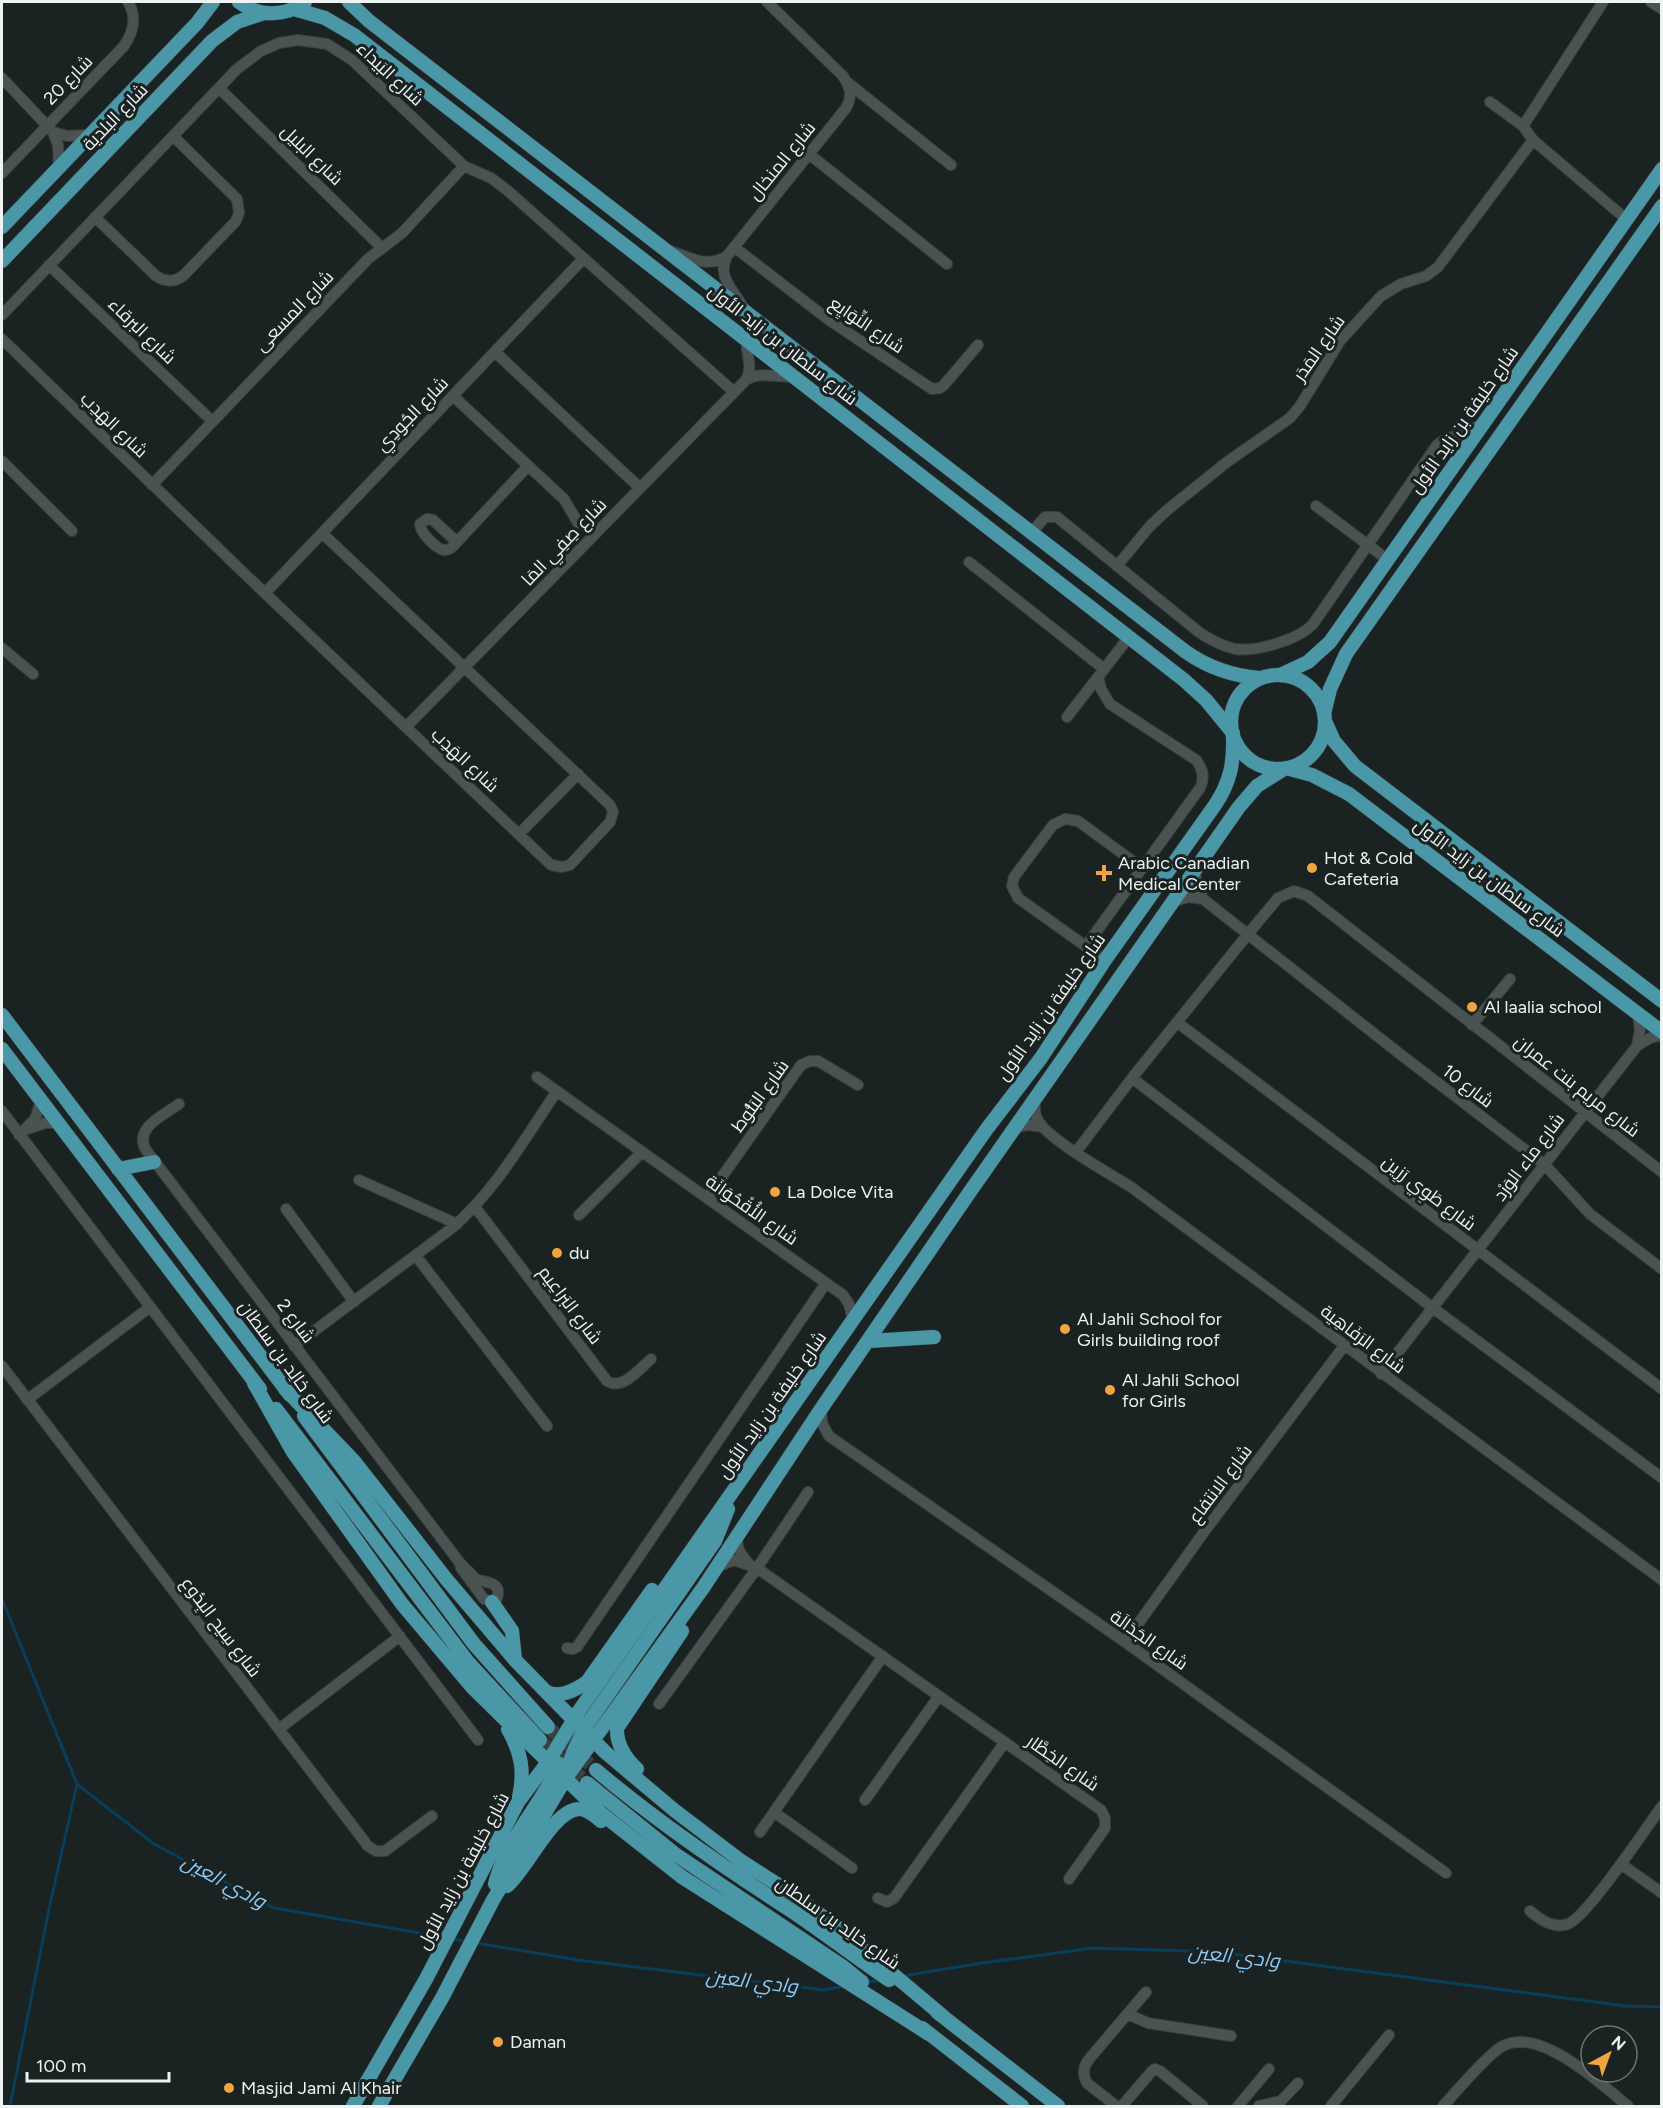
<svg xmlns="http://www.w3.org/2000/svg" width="1663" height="2108" font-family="Figtree,Cairo,sans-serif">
<rect width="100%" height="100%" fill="#1b2222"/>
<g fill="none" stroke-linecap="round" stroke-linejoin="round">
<path stroke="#073e5c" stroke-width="3" d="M2 1599 77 1784 154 1844 274 1908 443 1937
M452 1939 466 1941
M476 1943 578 1960 824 1990 844 1986
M903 1976 982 1963 1093 1948 1218 1952 1625 2006 1662 2007
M865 1983 879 1980
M10 2106 49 1909 77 1784"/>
<path stroke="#3a4141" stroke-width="14" stroke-dasharray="14 7" stroke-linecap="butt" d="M548 1727 596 1770
M540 1740 587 1783"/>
<defs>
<path id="minor" d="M1651 2 1662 9
M2 78 53 132 58 145 59 167
M847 82 951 165
M219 88 381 247
M1490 102 1523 126 1533 140 1626 219
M1523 126 1603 2
M53 132 67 136 89 135
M809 154 947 264
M2 173 124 46C134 31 137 17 128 2
M95 217 155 275C164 282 174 283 184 275L236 221 239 213 237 199 173 136
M734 247 829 320 932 389 940 388 943 386 978 345
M670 251C691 257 706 269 727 256
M49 265 212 421
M743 308C735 290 716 278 727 256L846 108C853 96 850 87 843 76L767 2
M2 315 237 69 261 51 279 43 298 40 327 44 352 60 464 166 491 178 507 190 734 392
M2 339 249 578 551 865 562 867 570 865 610 822 613 812 610 805 322 533
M495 352 640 488
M746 380C754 365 745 355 747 341
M453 396 564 499 578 523
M2 461 72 531
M152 485 368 259 402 233 464 166
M1316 506 1388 560
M1032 532 1045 517H1057L1200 633C1211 640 1222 646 1235 649 1256 652 1298 640 1313 624L1437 445 1443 441 1481 425
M457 542 433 520 427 519 420 524C420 532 436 549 444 550 450 551 454 546 457 542L528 466
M969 562 1104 669
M1117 566 1150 526 1166 511 1227 462 1290 418 1300 406 1340 341 1381 296 1401 284 1426 276 1438 267 1533 140
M265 593 584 258
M2 648 33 674
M1067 717 1129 637
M406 727 746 380C762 370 776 379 793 376
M519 834 578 774
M1195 870 1197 885 1203 899
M1172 902 1188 897 1203 899 1400 1054 1545 1165 1590 1214 1662 1269
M1086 946 1200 788C1205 778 1203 769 1196 760L1110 704 1101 689 1098 677
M1105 960 1018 898 1012 886 1014 877 1053 825 1065 819 1078 821 1142 868
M1178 1023 1662 1389
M1472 1025 1510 979
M1637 1046 1640 1030 1638 1014
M537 1077 843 1295 849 1304 853 1321
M1132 1078 1433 1308 1662 1478
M1035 1099C1034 1107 1034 1114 1039 1122 1051 1141 1110 1174 1131 1187L1662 1580
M179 1104C164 1115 133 1128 146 1150L460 1563 477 1580C488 1582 502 1583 497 1598L492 1602 484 1599 461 1568 460 1563
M2 1111 478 1740
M1015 1127 1029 1125 1043 1127
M27 1129 45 1123H58
M19 1135 35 1119 41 1101
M1076 1152 1132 1078 1248 934 1278 898 1294 891 1308 896 1662 1172
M359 1180 457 1224
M707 1198 801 1065 810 1061H818L858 1085
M475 1207 607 1381C623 1391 639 1369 651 1359
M286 1209 354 1302
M579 1215 642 1152
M416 1256 547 1426
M294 1346 452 1228C496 1190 525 1138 557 1091
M2 1366 368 1846 376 1851H385L432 1816
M1381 1374 1637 1046 1650 1038 1662 1035
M27 1400 150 1307
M821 1409 822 1423 829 1436 1125 1642 1446 1873
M738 1534C735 1548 741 1555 750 1565
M717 1567 734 1560 757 1568 1101 1810 1105 1818V1828L1069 1879
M1125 1642 1204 1532 1344 1346
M567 1648 573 1649 577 1647 826 1283
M659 1704 757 1568 808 1492
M279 1729 400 1636
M865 1800 939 1696
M774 1812 852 1868
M760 1832 883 1656
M1621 1864 1662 1893
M878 1898 887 1902 894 1898 1005 1742
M1530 1911C1541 1920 1553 1929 1568 1924 1586 1918 1647 1827 1662 1806
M1127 2014 1148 2023 1231 2036
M1116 2106 1087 2083C1082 2074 1083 2066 1090 2058L1146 1992
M1122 2106 1152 2071 1155 2069 1160 2071 1203 2106
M1238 2106 1269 2069
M1259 2106 1281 2101 1298 2083
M1331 2106 1389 2035
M1443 2106C1457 2091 1484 2058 1501 2047 1538 2024 1602 2085 1628 2106"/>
<path id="major" d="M239 2C259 17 285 17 305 2
M349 2 369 21 1186 652C1209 668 1232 676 1260 678
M294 9 325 18 354 35 1184 680 1206 700 1233 733
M2 227 197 23 213 2
M2 261 212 41 237 22 264 13
M1280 675 1308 662 1330 642 1662 169
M1231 722a47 47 0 1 1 94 0a47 47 0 1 1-94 0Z
M1324 714 1330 689 1346 654 1662 206
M1325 721 1334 741 1355 766 1662 1001
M1286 768 1312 775 1349 794 1662 1032
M2 1015 290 1395
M2 1049 260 1389
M118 1169 154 1162
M869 1341 934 1337
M254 1383 293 1452 402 1604 472 1687 535 1749 602 1814 682 1877 929 2034
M285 1389 354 1461 447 1580 515 1660 605 1752 674 1810 741 1861 794 1895 838 1928 944 2017
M276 1409 468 1662 540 1740
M304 1416 474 1644 548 1727
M492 1602 512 1631 515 1660
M546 1692C560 1698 574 1691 587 1682L652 1590
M508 1729C521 1752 525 1771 519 1797
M568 1767 573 1753 584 1729 715 1541 728 1509
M637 1769C626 1759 616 1744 617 1728L682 1631
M596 1770C656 1821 719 1864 784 1906 820 1929 853 1956 889 1980
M587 1783 675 1854 842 1966 862 1982
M495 1884C506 1840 541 1805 560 1764
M507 1886C528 1868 554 1807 581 1809 589 1810 595 1816 601 1821
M937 2012 1058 2106
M922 2028 1022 2106
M353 2106 426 1979 518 1802 548 1762 579 1711 986 1130 1041 1058 1105 960 1215 805C1230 783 1234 763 1233 737
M379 2106 442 1998 493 1900 566 1778 703 1588 821 1409 967 1196 1239 807 1257 786 1284 769"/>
</defs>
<use href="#minor" stroke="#393f3e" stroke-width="12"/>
<use href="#major" stroke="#393f3e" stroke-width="15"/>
<use href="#minor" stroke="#4a5352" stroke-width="10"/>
<use href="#major" stroke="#4997a7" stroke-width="14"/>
</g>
<g fill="#f1a540" stroke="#1b2222" stroke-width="2">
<circle cx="1312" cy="868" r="6"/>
<path d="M1101 864h6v6h6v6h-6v6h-6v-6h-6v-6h6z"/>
<circle cx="1472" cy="1007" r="6"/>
<circle cx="775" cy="1192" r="6"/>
<circle cx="557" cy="1253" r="6"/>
<circle cx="1065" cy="1329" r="6"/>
<circle cx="1110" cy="1390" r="6"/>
<circle cx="498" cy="2042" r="6"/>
<circle cx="229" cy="2088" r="6"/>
</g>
<g text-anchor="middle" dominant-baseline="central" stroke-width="6" stroke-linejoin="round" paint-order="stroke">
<g font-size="18" fill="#edf2f2" stroke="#1b2222">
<text transform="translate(390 74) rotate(43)">شارع البَيداء</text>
<text transform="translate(68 80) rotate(-46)">شارع 20</text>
<text transform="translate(115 117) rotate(-46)">شارع البلدية</text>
<text transform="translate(312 155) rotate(44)">شارع البليل</text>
<text transform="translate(782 161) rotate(-51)">شارع المنخال</text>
<text transform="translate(294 311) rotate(-46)">شارع المسعى</text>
<text transform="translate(867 325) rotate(34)">شارع النِّوَايِع</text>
<text transform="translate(142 331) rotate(44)">شارع البرقاء</text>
<text transform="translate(783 345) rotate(38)">شارع سلطان بن زايد الأول</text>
<text transform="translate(1319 348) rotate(-55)">شارع المَدَر</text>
<text transform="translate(412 414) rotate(-46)">شارع الجُودِي</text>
<text transform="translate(1464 420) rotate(-55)">شارع خليفة بن زايد الأول</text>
<text transform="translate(114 425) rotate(44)">شارع الهَدِب</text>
<text transform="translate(564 542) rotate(-46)">شارع صِفِي المَا</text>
<text transform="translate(465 760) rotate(43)">شارع الهَدِب</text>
<text transform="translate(1489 878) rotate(37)">شارع سلطان بن زايد الأول</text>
<text transform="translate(1051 1007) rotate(-55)">شارع خليفة بن زايد الأول</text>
<text transform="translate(1468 1086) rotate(37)">شارع 10</text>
<text transform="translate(1577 1086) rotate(38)">شارع مريم بنت عمران</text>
<text transform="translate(760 1096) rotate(-54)">شارع البَلُّوط</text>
<text transform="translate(1529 1157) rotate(-53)">شارع ماء الوَرْد</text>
<text transform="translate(1429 1193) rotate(37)">شارع طَوِي رَزِين</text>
<text transform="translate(752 1210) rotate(35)">شارع الأُقْحُوَانَة</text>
<text transform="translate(570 1305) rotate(53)">شارع البَراعِيم</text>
<text transform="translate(296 1321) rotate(53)">شارع 2</text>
<text transform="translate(1363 1339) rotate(37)">شارع الرَفَاهِية</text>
<text transform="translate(286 1362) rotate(54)">شارع خالِد بن سلطان</text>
<text transform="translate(772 1405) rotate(-55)">شارع خليفة بن زايد الأول</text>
<text transform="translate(1220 1484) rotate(-53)">شارع الانتفاع</text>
<text transform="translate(221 1627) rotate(53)">شارع سِيح البِدُوع</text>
<text transform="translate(1149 1640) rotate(35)">شارع الجَدَالَة</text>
<text transform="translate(1063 1763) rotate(35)">شارع الخِطَّار</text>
<text transform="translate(463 1871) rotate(-62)">شارع خليفة بن زايد الأول</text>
<text transform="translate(838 1923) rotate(35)">شارع خالِد بن سلطان</text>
</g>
<g font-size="18" fill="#edf2f2" stroke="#1b2222" text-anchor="start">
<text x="1324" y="858">Hot &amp; Cold<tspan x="1324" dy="21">Cafeteria</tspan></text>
<text x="1118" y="863">Arabic Canadian<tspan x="1118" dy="21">Medical Center</tspan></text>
<text x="1484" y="1007">Al laalia school</text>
<text x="787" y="1192">La Dolce Vita</text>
<text x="569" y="1253">du</text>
<text x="1077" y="1319">Al Jahli School for<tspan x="1077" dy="21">Girls building roof</tspan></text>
<text x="1122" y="1380">Al Jahli School<tspan x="1122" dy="21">for Girls</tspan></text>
<text x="510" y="2042">Daman</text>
<text x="241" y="2088">Masjid Jami Al Khair</text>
</g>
<g font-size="20" font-style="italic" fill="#8acbf7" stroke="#1b2222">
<text transform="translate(224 1881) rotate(28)">وادي العين</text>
<text transform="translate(1234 1956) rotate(6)">وادي العين</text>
<text transform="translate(752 1981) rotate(7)">وادي العين</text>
</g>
</g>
<rect width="1663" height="2108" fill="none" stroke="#edf2f2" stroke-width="6"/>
<g transform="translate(1609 2054) rotate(41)"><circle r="28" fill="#1b2222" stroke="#6f7575" stroke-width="1.5"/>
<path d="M0-4.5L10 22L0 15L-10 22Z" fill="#f1a540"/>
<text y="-9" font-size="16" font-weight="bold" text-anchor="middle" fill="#edf2f2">N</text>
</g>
<path d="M27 2072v9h142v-9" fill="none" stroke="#edf2f2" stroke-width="3"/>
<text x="36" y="2072" font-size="18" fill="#edf2f2" stroke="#1b2222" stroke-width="4.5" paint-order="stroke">100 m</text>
</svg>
